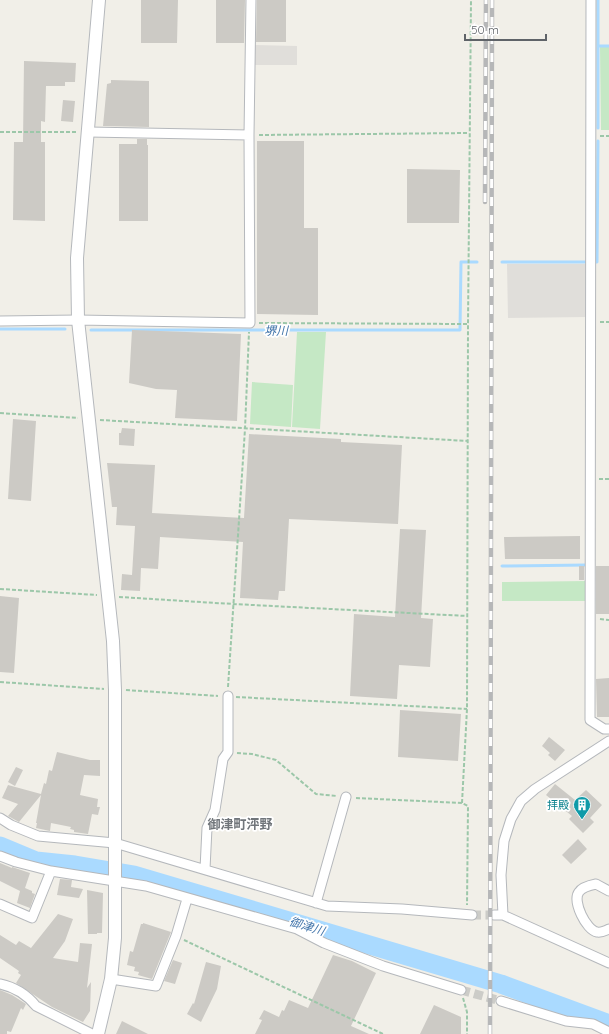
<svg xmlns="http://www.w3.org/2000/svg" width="609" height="1034" font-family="Quicksand,'Noto Sans JP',sans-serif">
<rect width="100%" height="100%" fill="#f1efe8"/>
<path fill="#e0deda" d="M255 45 297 46V65H255Z
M507 264H586V317L508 318Z"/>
<path fill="#c5e8c5" d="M600 47H609V130H601Z
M297 332H326L320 429 292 427Z
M252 382 293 385 291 427 250 424Z
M587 581V601H502V582Z"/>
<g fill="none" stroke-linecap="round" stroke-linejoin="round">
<path stroke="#aadaff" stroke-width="3" d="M598 0V128
M598 46H609
M502 262H585
M594 262H597L598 141
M0 329H65
M91 330H460L461 262H477
M502 566 587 565"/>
<path stroke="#aadaff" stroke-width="19" d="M0 846 36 861 75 865 134 875 501 984 609 1024"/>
</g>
<path fill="#cccac5" d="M141 0H178L177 43H141Z
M216 0H245L244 43H216Z
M257 0H286V42H256Z
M24 61 76 63 75 82H65V86H46L45 122 41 121V142H45V221L13 220 14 142H23Z
M111 80 149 81V127L103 126 107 84 111 83Z
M63 100 75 101 73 122 61 121Z
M137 139H147V145H148V221H119V144H137Z
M257 141H304V228H318V315L257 314Z
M407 169 460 170 459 223H407Z
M132 330 241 334 237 421 175 418 177 390 156 389 129 383Z
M13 419 36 421 31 501 8 499Z
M122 428 135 429 134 446 119 445V433H121Z
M249 434 341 439V442L402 445 398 524 289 519 285 591H279L278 600 240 598 243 542 160 537 158 569 141 568 140 591 121 590 122 574 132 575 135 526 116 525 117 507H112L107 463 155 465 152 513 244 518Z
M400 529 426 530 421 618 433 619 430 667 399 665 397 699 350 696 354 614 395 617Z
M580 536V559H505L504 537Z
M579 566H584V580H579Z
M596 566H609V614H596Z
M0 596 19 598 14 673 0 672Z
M609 678V717H597L596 679Z
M400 710 461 714 458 761 398 757Z
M549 737 565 750 555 761 548 755 550 753 542 746Z
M57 752 90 760H100V776L84 775 80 795 98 799 97 807H100L98 815 92 814 88 834 74 832V830L70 829 71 827 51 823 50 831 36 828 37 823H36L41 795 19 822 8 816 18 804 2 798 8 785 41 794 44 783 46 784 49 770 52 771Z
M16 767 23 770 15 786 8 782Z
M555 784 575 800 586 790 602 805 590 818 594 822 583 833 569 819 572 816 546 795Z
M578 839 587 849 571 864 562 855Z
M0 863 12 868V867L30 873 25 888 32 891V893L35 894 30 908 17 903 20 891 0 881Z
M60 879 72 880 71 887 83 889 79 898 57 895Z
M87 890 103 893 102 933H97V934H88Z
M58 914 73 919 65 941 53 958 78 962 80 943 92 944 87 988 91 982 90 1011 83 1022 52 1007 16 983 21 975 18 973 19 971 0 958V935L16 945 19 941 31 948Z
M143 923 171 932 152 979 138 975 139 972 134 971 135 967 127 965 130 951 133 952 141 924H143Z
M333 955 352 961 376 973 351 1026 369 1034H255L262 1020 259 1019 264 1010 279 1017 282 1010 284 1011 289 1000 308 1008Z
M173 960 182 963 175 984 164 981Z
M206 962 221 966 217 989 201 1022 187 1014 193 1003 194 1004Z
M0 990 12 995 26 1004 23 1010 21 1008 11 1032 7 1031V1034H0Z
M434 1005 461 1017V1034H420Z
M122 1021 148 1034H116Z"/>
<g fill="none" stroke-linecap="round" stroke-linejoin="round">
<path stroke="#ccccc8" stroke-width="9" stroke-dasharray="9 4.5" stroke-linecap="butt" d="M472 915H494
M461 990 501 1001"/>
<defs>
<path id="minor" d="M591 0 590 720 604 729H609
M89 132 249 135
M0 321 78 320 250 323 249 135 251 0
M0 818 11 825 38 836 115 843 327 906 402 909 472 915
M0 856 16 862 51 871 146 886 297 929 324 943 383 966 461 990
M205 869 207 828 215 810 223 759 228 752V696
M609 891 596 884C591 885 582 887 579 892 572 901 586 930 597 932 601 933 605 931 609 929
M316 903 346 797
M0 904 32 918 51 871
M494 915H503L609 963
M503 915 501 875 504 841 511 819 521 801 535 789 609 741
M111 979 156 986 176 936 187 899
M0 984C14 987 27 995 36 1006L92 1034
M501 1001 566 1021 593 1024 609 1032"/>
<path id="tertiary" d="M98 1034 111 979 115 938V690L113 641 78 320 77 258 99 0"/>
</defs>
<use href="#minor" stroke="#b5b8bc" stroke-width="11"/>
<use href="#tertiary" stroke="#b5b8bc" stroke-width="14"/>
<path stroke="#9cc7a9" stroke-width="2" stroke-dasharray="4 2" stroke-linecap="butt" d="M0 132H78
M259 135 469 133
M600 136H609
M600 322H609
M259 323 468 324
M0 413 78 418
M100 420 468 441
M599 479H609
M0 589 97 595
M119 597 233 604 467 616
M600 619 609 620
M0 682 104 689
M228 687 245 429 249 332
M126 690 218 696
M236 697 467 709
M237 753 252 754 276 760 316 794 337 796
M356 798 462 803 468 806 467 905
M462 803 467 709 468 324 471 0
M184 940 383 1034
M463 998 467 1012V1034"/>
<use href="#minor" stroke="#fff" stroke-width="9"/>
<use href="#tertiary" stroke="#fff" stroke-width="12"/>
<defs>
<path id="rail" d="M485 202 486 0
M490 1034 492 0"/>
</defs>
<use href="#rail" stroke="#b6b7b8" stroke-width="4.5"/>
<use href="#rail" stroke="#fff" stroke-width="3" stroke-dasharray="9" stroke-linecap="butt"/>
</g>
<defs>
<symbol id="building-pin" viewBox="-11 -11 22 30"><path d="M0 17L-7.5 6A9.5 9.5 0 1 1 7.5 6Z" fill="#0f9aa8" stroke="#fff"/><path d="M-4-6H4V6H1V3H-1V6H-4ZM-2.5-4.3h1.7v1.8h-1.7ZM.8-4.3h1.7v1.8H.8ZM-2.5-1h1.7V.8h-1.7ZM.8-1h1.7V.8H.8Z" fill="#fff"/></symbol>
</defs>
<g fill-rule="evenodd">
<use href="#building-pin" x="572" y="795" width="20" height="27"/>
</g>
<g text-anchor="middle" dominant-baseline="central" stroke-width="3.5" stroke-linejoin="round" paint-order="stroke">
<g font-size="11" fill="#0d838f" stroke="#fff" text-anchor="end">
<text x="569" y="805">拝殿</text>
</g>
<g font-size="12" font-style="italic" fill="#4174aa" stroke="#fff">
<text x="276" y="330">堺川</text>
<text transform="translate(307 926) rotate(17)">御津川</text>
</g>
<g font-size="13" font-weight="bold" fill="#70757a" stroke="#fff">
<text x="240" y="824">御津町泙野</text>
</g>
</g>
<path d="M465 34v6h81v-6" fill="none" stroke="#5f6368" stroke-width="2"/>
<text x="471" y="34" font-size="12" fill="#5f6368" stroke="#ffffff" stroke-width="3" paint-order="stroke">50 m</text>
</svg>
